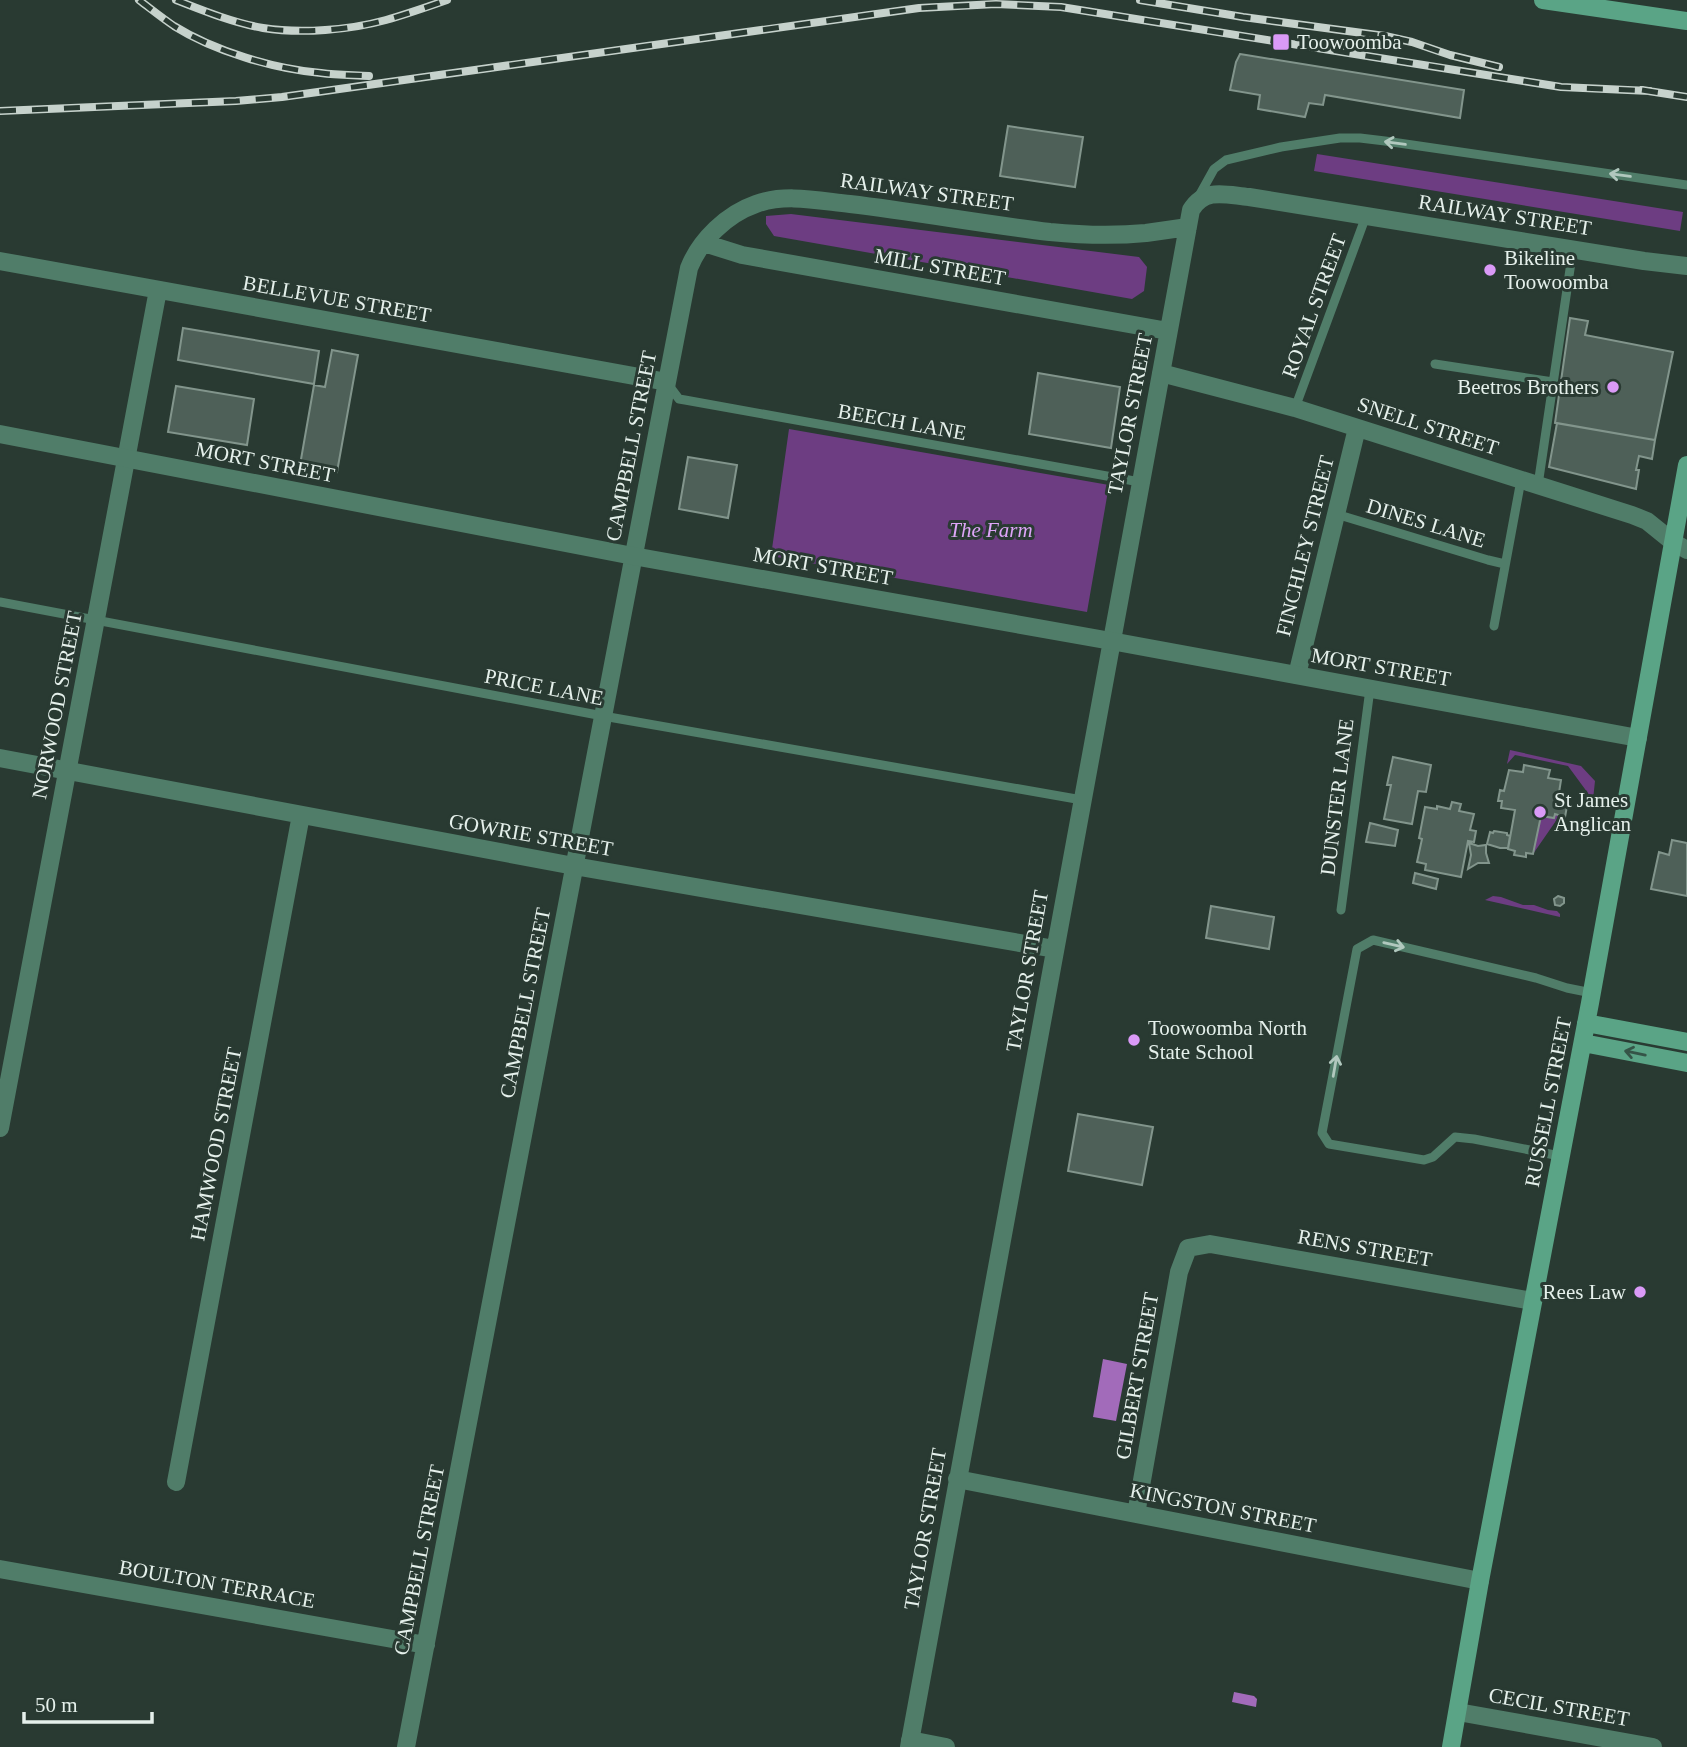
<svg xmlns="http://www.w3.org/2000/svg" width="1687" height="1747" font-family="'Times New Roman',serif">
<rect width="100%" height="100%" fill="#293a32"/>
<path fill="#6d3d82" d="M1317 154 1683 212 1680 231 1314 171Z
M791 214 1139 257 1147 267 1144 291 1132 299 774 236 766 224V216Z
M789 429 1109 485 1087 612 771 556Z
M1510 750 1581 766 1595 781 1593 800 1568 766 1515 755 1507 764Z
M1555 814 1560 815 1533 854 1541 816 1554 818Z
M1493 896 1501 897 1523 905H1534L1548 910 1557 911 1560 914V917L1485 900Z"/>
<path fill="#a26bba" d="M1103 1359 1127 1364 1116 1421 1093 1417Z
M1234 1692 1254 1696 1257 1699 1256 1707 1232 1702Z"/>
<path fill="#4e6058" stroke="#82958c" stroke-width="2" d="M1240 54 1464 90 1460 118 1325 95 1323 105 1309 103 1305 117 1258 109 1260 95 1230 90 1236 62Z
M1008 126 1083 137 1075 187 1000 176Z
M1570 318 1588 321 1585 335 1673 352 1655 440 1555 423Z
M183 328 319 351 314 384 178 360Z
M332 350 358 355 337 472 300 465 314 385 325 387Z
M1038 373 1120 387 1111 448 1029 434Z
M176 386 254 399 247 445 168 432Z
M1557 423 1655 440 1652 459 1639 456 1636 470H1639L1636 489 1549 467Z
M688 457 737 465 728 518 679 509Z
M1393 757 1431 765 1426 792 1418 791 1412 824 1384 819 1391 785H1387Z
M1524 765 1550 770 1548 778 1561 780 1558 799 1568 801 1565 817 1555 814 1554 818 1541 816 1533 854 1526 853V857L1514 855 1515 851 1508 849 1515 810 1501 808 1502 801H1498L1500 790 1504 791 1509 770 1523 772Z
M1452 802 1461 804 1459 811 1474 814 1470 830 1476 831 1474 842 1468 841 1461 877 1425 870 1426 864 1417 862 1422 839 1419 838 1425 807 1437 809V806L1450 809Z
M1370 823 1398 830 1395 846 1366 842Z
M1494 831 1507 833V835L1510 836 1508 848H1500L1487 844 1490 832 1493 833Z
M1672 840 1687 843V896L1651 889 1659 852 1669 855Z
M1469 843 1478 846 1486 845V853L1489 863H1478L1468 869 1471 855Z
M1415 873 1438 879 1436 889 1413 883Z
M1558 896 1564 898V903L1560 906 1555 905 1554 899Z
M1211 906 1274 917 1269 949 1206 938Z
M1078 1114 1153 1127 1142 1185 1068 1171Z"/>
<g fill="none" stroke-linecap="round" stroke-linejoin="round">
<path stroke="#507d69" stroke-width="9" d="M1199 196 1214 169 1226 160 1281 147 1340 138H1360L1385 141 1687 185
M1435 364 1553 382
M667 383 679 399 685 400 1140 482
M1295 408 1366 216
M1538 485 1573 249
M1336 514 1488 560 1505 564
M0 602 603 716 1082 800
M1494 626 1521 480
M1341 910 1370 689
M1560 1156 1474 1139 1455 1137 1433 1157 1424 1160 1329 1144 1322 1133 1357 949 1373 940 1536 978 1567 988 1592 993"/>
<path stroke="#507d69" stroke-width="18" d="M704 243 742 255 1168 331
M0 261 667 382
M1161 373 1295 408 1632 515 1647 521 1673 542 1687 550
M1297 675 1357 428
M0 758 574 866 1055 949
M0 1128 158 290
M957 1479 1480 1581
M176 1482 301 815
M1136 1514 1179 1272 1188 1248 1210 1244 1533 1301
M0 1569 426 1645
M1458 1712 1653 1747
M910 1740 946 1747
M406 1747 667 382 689 268C700 240 727 214 756 204 786 193 820 201 850 204 917 212 983 224 1050 232 1081 235 1115 236 1146 233 1160 231 1174 229 1188 227
M909 1747 1191 210C1205 187 1226 195 1249 197L1644 261 1687 266"/>
<path stroke="#507d69" stroke-width="18" d="M0 434 633 556 1111 641 1638 738"/>
<path stroke="#5aa486" stroke-width="18" d="M1543 0 1687 21
M1586 1023 1687 1042
M1583 1043 1687 1063
M1451 1747 1480 1581 1590 1003 1687 465"/>
<defs>
<path id="rail" d="M139 0C151 9 162 18 174 26 214 51 274 69 321 73 337 75 353 75 369 76
M176 0C204 11 234 23 263 28 301 34 350 30 386 20 407 14 427 7 447 0
M1140 0 1243 17 1385 36 1412 42 1450 55 1499 67
M1642 90 1687 97
M0 111 236 101 282 97 919 8 996 4 1061 7 1561 87 1650 91"/>
</defs>
<use href="#rail" stroke="#c6d2cc" stroke-width="8"/>
<use href="#rail" stroke="#293a32" stroke-width="5" stroke-dasharray="16" stroke-linecap="butt"/>
</g>
<defs><path id="oneway-shaft" d="M-6 0H5M1.5-3L5.5 0L1.5 3" fill="none" stroke-width="1.6" stroke-linecap="round" stroke-linejoin="round" transform="scale(1.75)"/></defs>
<g stroke="#b1c8be">
<use href="#oneway-shaft" transform="translate(1395 143) rotate(-172)"/>
<use href="#oneway-shaft" transform="translate(1620 175) rotate(-172)"/>
<use href="#oneway-shaft" transform="translate(1394 945) rotate(13)"/>
<use href="#oneway-shaft" transform="translate(1335 1066) rotate(-80)"/>
</g>
<use stroke="#355447" href="#oneway-shaft" transform="translate(1635 1053) rotate(-168)"/>
<g fill="#da9af7" stroke="#293a32" stroke-width="2.5">
<rect x="1272" y="33" width="18" height="18" rx="3.5"/>
<circle cx="1490" cy="270" r="7"/>
<circle cx="1613" cy="387" r="7"/>
<circle cx="1540" cy="812" r="7"/>
<circle cx="1134" cy="1040" r="7"/>
<circle cx="1640" cy="1292" r="7"/>
</g>
<g text-anchor="middle" dominant-baseline="central" stroke-width="6" stroke-linejoin="round" paint-order="stroke">
<g font-size="21" fill="#e5f0eb" stroke="#293a32" text-anchor="start">
<text x="1297" y="42">Toowoomba</text>
<text x="1504" y="258">Bikeline<tspan x="1504" dy="24">Toowoomba</tspan></text>
<text x="1599" y="387" text-anchor="end">Beetros Brothers</text>
<text x="1554" y="800">St James<tspan x="1554" dy="24">Anglican</tspan></text>
<text x="1148" y="1028">Toowoomba North<tspan x="1148" dy="24">State School</tspan></text>
<text x="1626" y="1292" text-anchor="end">Rees Law</text>
</g>
<g font-size="21" fill="#e5f0eb" stroke="#293a32">
<text transform="translate(927 192) rotate(8)">RAILWAY STREET</text>
<text transform="translate(1505 215) rotate(9)">RAILWAY STREET</text>
<text transform="translate(940 267) rotate(10)">MILL STREET</text>
<text transform="translate(337 299) rotate(10)">BELLEVUE STREET</text>
<text transform="translate(1314 306) rotate(-70)">ROYAL STREET</text>
<text transform="translate(1130 414) rotate(-79)">TAYLOR STREET</text>
<text transform="translate(902 422) rotate(10)">BEECH LANE</text>
<text transform="translate(1428 426) rotate(18)">SNELL STREET</text>
<text transform="translate(631 446) rotate(-79)">CAMPBELL STREET</text>
<text transform="translate(265 462) rotate(11)">MORT STREET</text>
<text transform="translate(1426 523) rotate(17)">DINES LANE</text>
<text transform="translate(1305 546) rotate(-76)">FINCHLEY STREET</text>
<text transform="translate(823 566) rotate(10)">MORT STREET</text>
<text transform="translate(1381 667) rotate(10)">MORT STREET</text>
<text transform="translate(544 687) rotate(11)">PRICE LANE</text>
<text transform="translate(57 705) rotate(-79)">NORWOOD STREET</text>
<text transform="translate(1337 797) rotate(-83)">DUNSTER LANE</text>
<text transform="translate(531 835) rotate(10)">GOWRIE STREET</text>
<text transform="translate(1027 971) rotate(-80)">TAYLOR STREET</text>
<text transform="translate(525 1003) rotate(-79)">CAMPBELL STREET</text>
<text transform="translate(1548 1102) rotate(-79)">RUSSELL STREET</text>
<text transform="translate(216 1144) rotate(-79)">HAMWOOD STREET</text>
<text transform="translate(1365 1248) rotate(10)">RENS STREET</text>
<text transform="translate(1137 1376) rotate(-80)">GILBERT STREET</text>
<text transform="translate(1223 1508) rotate(11)">KINGSTON STREET</text>
<text transform="translate(925 1529) rotate(-80)">TAYLOR STREET</text>
<text transform="translate(419 1560) rotate(-79)">CAMPBELL STREET</text>
<text transform="translate(217 1584) rotate(10)">BOULTON TERRACE</text>
<text transform="translate(1559 1707) rotate(10)">CECIL STREET</text>
</g>
<g font-size="21" font-style="italic" fill="#dea5f8" stroke="#293a32">
<text x="991" y="530">The Farm</text>
</g>
</g>
<path d="M24 1712v10h128v-10" fill="none" stroke="#e5f0eb" stroke-width="3.5"/>
<text x="35" y="1712" font-size="21" fill="#e5f0eb" stroke="#293a32" stroke-width="5" paint-order="stroke">50 m</text>
</svg>
